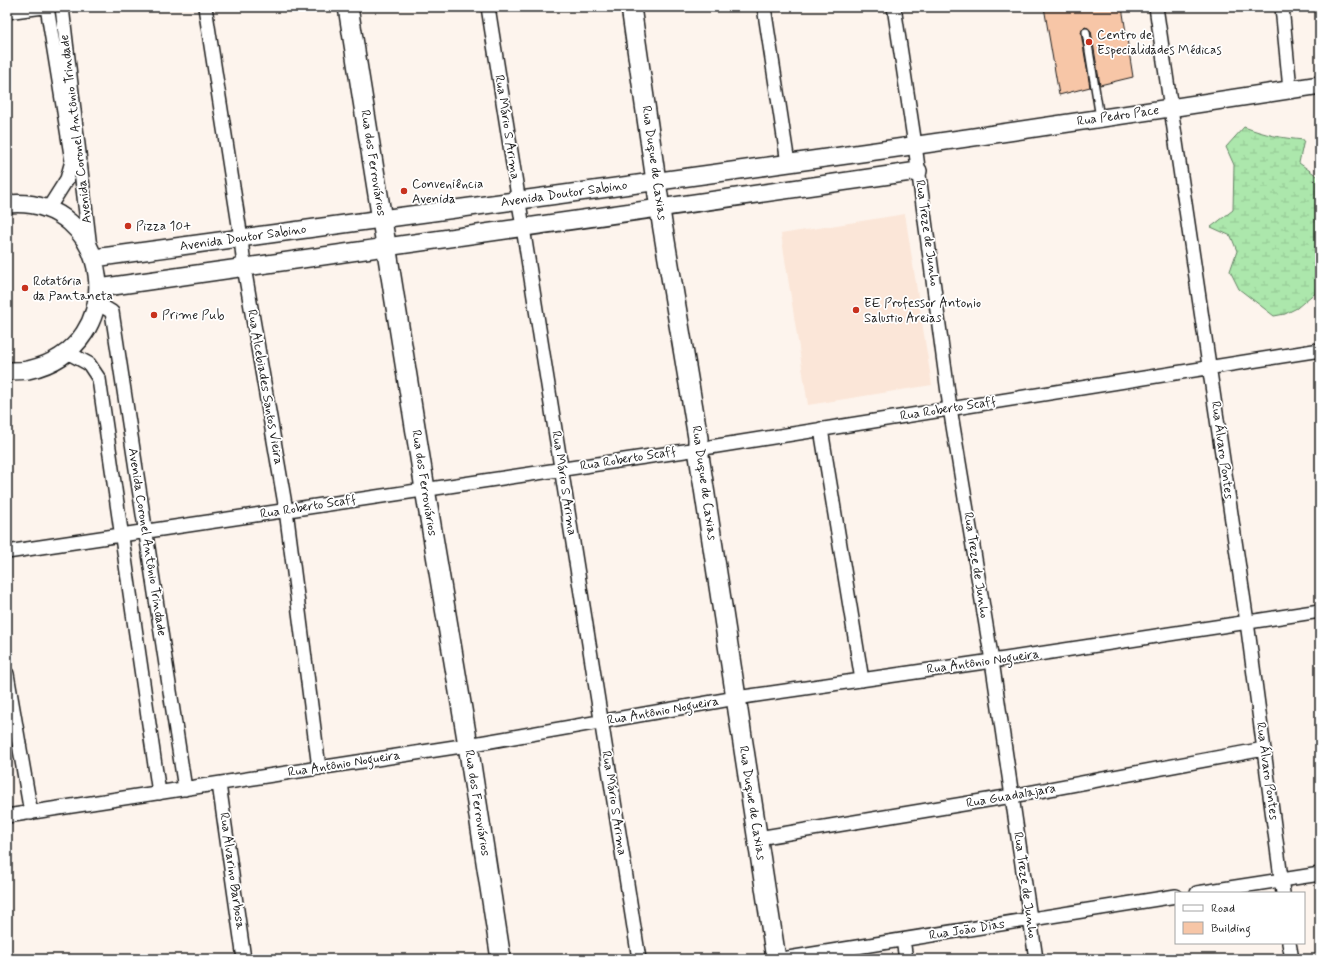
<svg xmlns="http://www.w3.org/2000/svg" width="1327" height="966" font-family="Mynerve,sans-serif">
<defs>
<pattern id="wetland-marsh" width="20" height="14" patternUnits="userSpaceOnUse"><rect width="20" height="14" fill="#ace7ac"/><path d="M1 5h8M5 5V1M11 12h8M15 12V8" fill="none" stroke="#93c693"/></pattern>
</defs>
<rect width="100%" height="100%" fill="#fdf4ed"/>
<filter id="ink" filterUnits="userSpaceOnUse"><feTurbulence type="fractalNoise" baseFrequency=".025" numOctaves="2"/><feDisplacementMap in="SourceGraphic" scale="8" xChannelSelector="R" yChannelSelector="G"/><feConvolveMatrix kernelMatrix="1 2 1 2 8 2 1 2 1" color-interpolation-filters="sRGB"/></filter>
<g filter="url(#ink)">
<path fill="#fbe6d8" d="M905 214 932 385 808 405 781 234Z"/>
<path fill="url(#wetland-marsh)" stroke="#648264" d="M1244 127C1266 135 1281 138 1304 140L1299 163 1320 178V291L1311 296 1297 308 1285 314 1274 316 1239 289 1230 271 1237 251 1231 236 1211 227 1233 210 1234 165 1226 147Z"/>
<path fill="#f7c6a7" stroke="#1c1c1c" d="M1044 7H1122L1133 77 1100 85 1091 31 1088 28 1085 27 1082 30 1081 33 1090 87 1059 95Z"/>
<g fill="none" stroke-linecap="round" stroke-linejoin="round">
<defs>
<path id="service" d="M1086 32 1100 118"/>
<path id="minor" d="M47 7 72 161 67 179 48 209
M62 7 90 248
M205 7 241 238 244 267 286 510 319 768
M488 7 639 959
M764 7 788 163
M894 7 915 145 950 408 992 661 1036 959
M1156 7 1247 622 1283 893
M1282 7 1290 89
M7 12 43 7
M97 303 112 312 185 789
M67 352 89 364 99 379 159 793
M821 429 862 680
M7 552 698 449 1320 350
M7 674 31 813
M219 784 244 959
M7 816 468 745 736 698 992 661 1320 611
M758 838 1012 796 1264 749
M1197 893 1320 874
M903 940 906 959
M1289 943 1292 959
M782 959 1176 896"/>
<path id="tertiary" d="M7 204C113 194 134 347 28 370 22 371 14 371 7 371
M94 258C503 202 912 149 1320 85
M99 288 918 171"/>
<path id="secondary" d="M348 7 425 489 468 745 501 959
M631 7 662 223 698 438V449L776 959"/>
</defs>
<use href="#service" stroke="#1c1c1c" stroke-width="10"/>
<use href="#minor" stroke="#1c1c1c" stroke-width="16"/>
<use href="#tertiary" stroke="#1c1c1c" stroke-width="20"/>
<use href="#secondary" stroke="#1c1c1c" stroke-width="22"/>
<use href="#service" stroke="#fff" stroke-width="7"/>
<use href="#minor" stroke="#fff" stroke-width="13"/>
<use href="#tertiary" stroke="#fff" stroke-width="17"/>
<use href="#secondary" stroke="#fff" stroke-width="19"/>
</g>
</g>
<g fill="#c8321e" stroke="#fff" stroke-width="1.5">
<circle cx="1089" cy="42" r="4"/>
<circle cx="404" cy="191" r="4"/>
<circle cx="128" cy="226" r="4"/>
<circle cx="25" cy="288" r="4"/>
<circle cx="856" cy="310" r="4"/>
<circle cx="154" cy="315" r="4"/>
</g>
<g text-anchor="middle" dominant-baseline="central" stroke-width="3.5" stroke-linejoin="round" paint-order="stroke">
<g font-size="13" fill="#1c1c1c" stroke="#fff" text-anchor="start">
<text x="1097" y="35">Centro de<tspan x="1097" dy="15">Especialidades Médicas</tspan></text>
<text x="412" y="184">Conveniência<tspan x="412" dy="15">Avenida</tspan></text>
<text x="136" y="226">Pizza 10+</text>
<text x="33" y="281">Rotatória<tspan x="33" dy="15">da Pantaneta</tspan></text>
<text x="864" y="303">EE Professor Antonio<tspan x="864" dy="15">Salustio Areias</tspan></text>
<text x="162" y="315">Prime Pub</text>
</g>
<g font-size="13" fill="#1c1c1c" stroke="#fff">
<text transform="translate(1118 116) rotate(-8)">Rua Pedro Pace</text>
<text transform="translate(507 127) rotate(81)">Rua Mário S Arima</text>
<text transform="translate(76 129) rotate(-97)">Avenida Coronel Antônio Trindade</text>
<text transform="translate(373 163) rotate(81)">Rua dos Ferroviários</text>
<text transform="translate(654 163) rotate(82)">Rua Duque de Caxias</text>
<text transform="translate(564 194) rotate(-8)">Avenida Doutor Sabino</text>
<text transform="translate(927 233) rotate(82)">Rua Treze de Junho</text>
<text transform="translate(243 238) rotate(-8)">Avenida Doutor Sabino</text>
<text transform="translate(265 387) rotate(80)">Rua Alcebiades Santos Vieira</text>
<text transform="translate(948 409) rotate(-9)">Rua Roberto Scaff</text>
<text transform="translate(1222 450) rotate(82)">Rua Álvaro Pontes</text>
<text transform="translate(628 459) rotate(-9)">Rua Roberto Scaff</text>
<text transform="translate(424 483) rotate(81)">Rua dos Ferroviários</text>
<text transform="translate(564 483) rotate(81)">Rua Mário S Arima</text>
<text transform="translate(704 483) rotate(82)">Rua Duque de Caxias</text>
<text transform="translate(308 507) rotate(-9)">Rua Roberto Scaff</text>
<text transform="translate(147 542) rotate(81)">Avenida Coronel Antônio Trindade</text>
<text transform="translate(976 565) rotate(81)">Rua Treze de Junho</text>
<text transform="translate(983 662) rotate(-8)">Rua Antônio Nogueira</text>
<text transform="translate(663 711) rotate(-10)">Rua Antônio Nogueira</text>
<text transform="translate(344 764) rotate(-9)">Rua Antônio Nogueira</text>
<text transform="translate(1267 771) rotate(82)">Rua Álvaro Pontes</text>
<text transform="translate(1011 796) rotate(-10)">Rua Guadalajara</text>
<text transform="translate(477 803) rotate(81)">Rua dos Ferroviários</text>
<text transform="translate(614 803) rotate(81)">Rua Mário S Arima</text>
<text transform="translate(752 803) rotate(81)">Rua Duque de Caxias</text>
<text transform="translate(232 871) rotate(82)">Rua Alvarino Barbosa</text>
<text transform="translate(1025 885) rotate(82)">Rua Treze de Junho</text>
<text transform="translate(967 930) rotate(-9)">Rua João Dias</text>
</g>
</g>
<rect width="1327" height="966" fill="none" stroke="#fff" stroke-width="24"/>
<rect x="12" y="12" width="1303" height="942" fill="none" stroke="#1c1c1c" stroke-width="1.5" filter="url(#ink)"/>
<rect x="1175" y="892" width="130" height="52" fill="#ffffff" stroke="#a4a4a4"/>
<rect x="1183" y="905" width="20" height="6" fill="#ffffff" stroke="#a4a4a4"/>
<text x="1211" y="912" font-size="12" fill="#1c1c1c">Road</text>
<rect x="1183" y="922" width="20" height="12" fill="#f7c6a7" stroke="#a4a4a4"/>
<text x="1211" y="932" font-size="12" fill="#1c1c1c">Building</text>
</svg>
